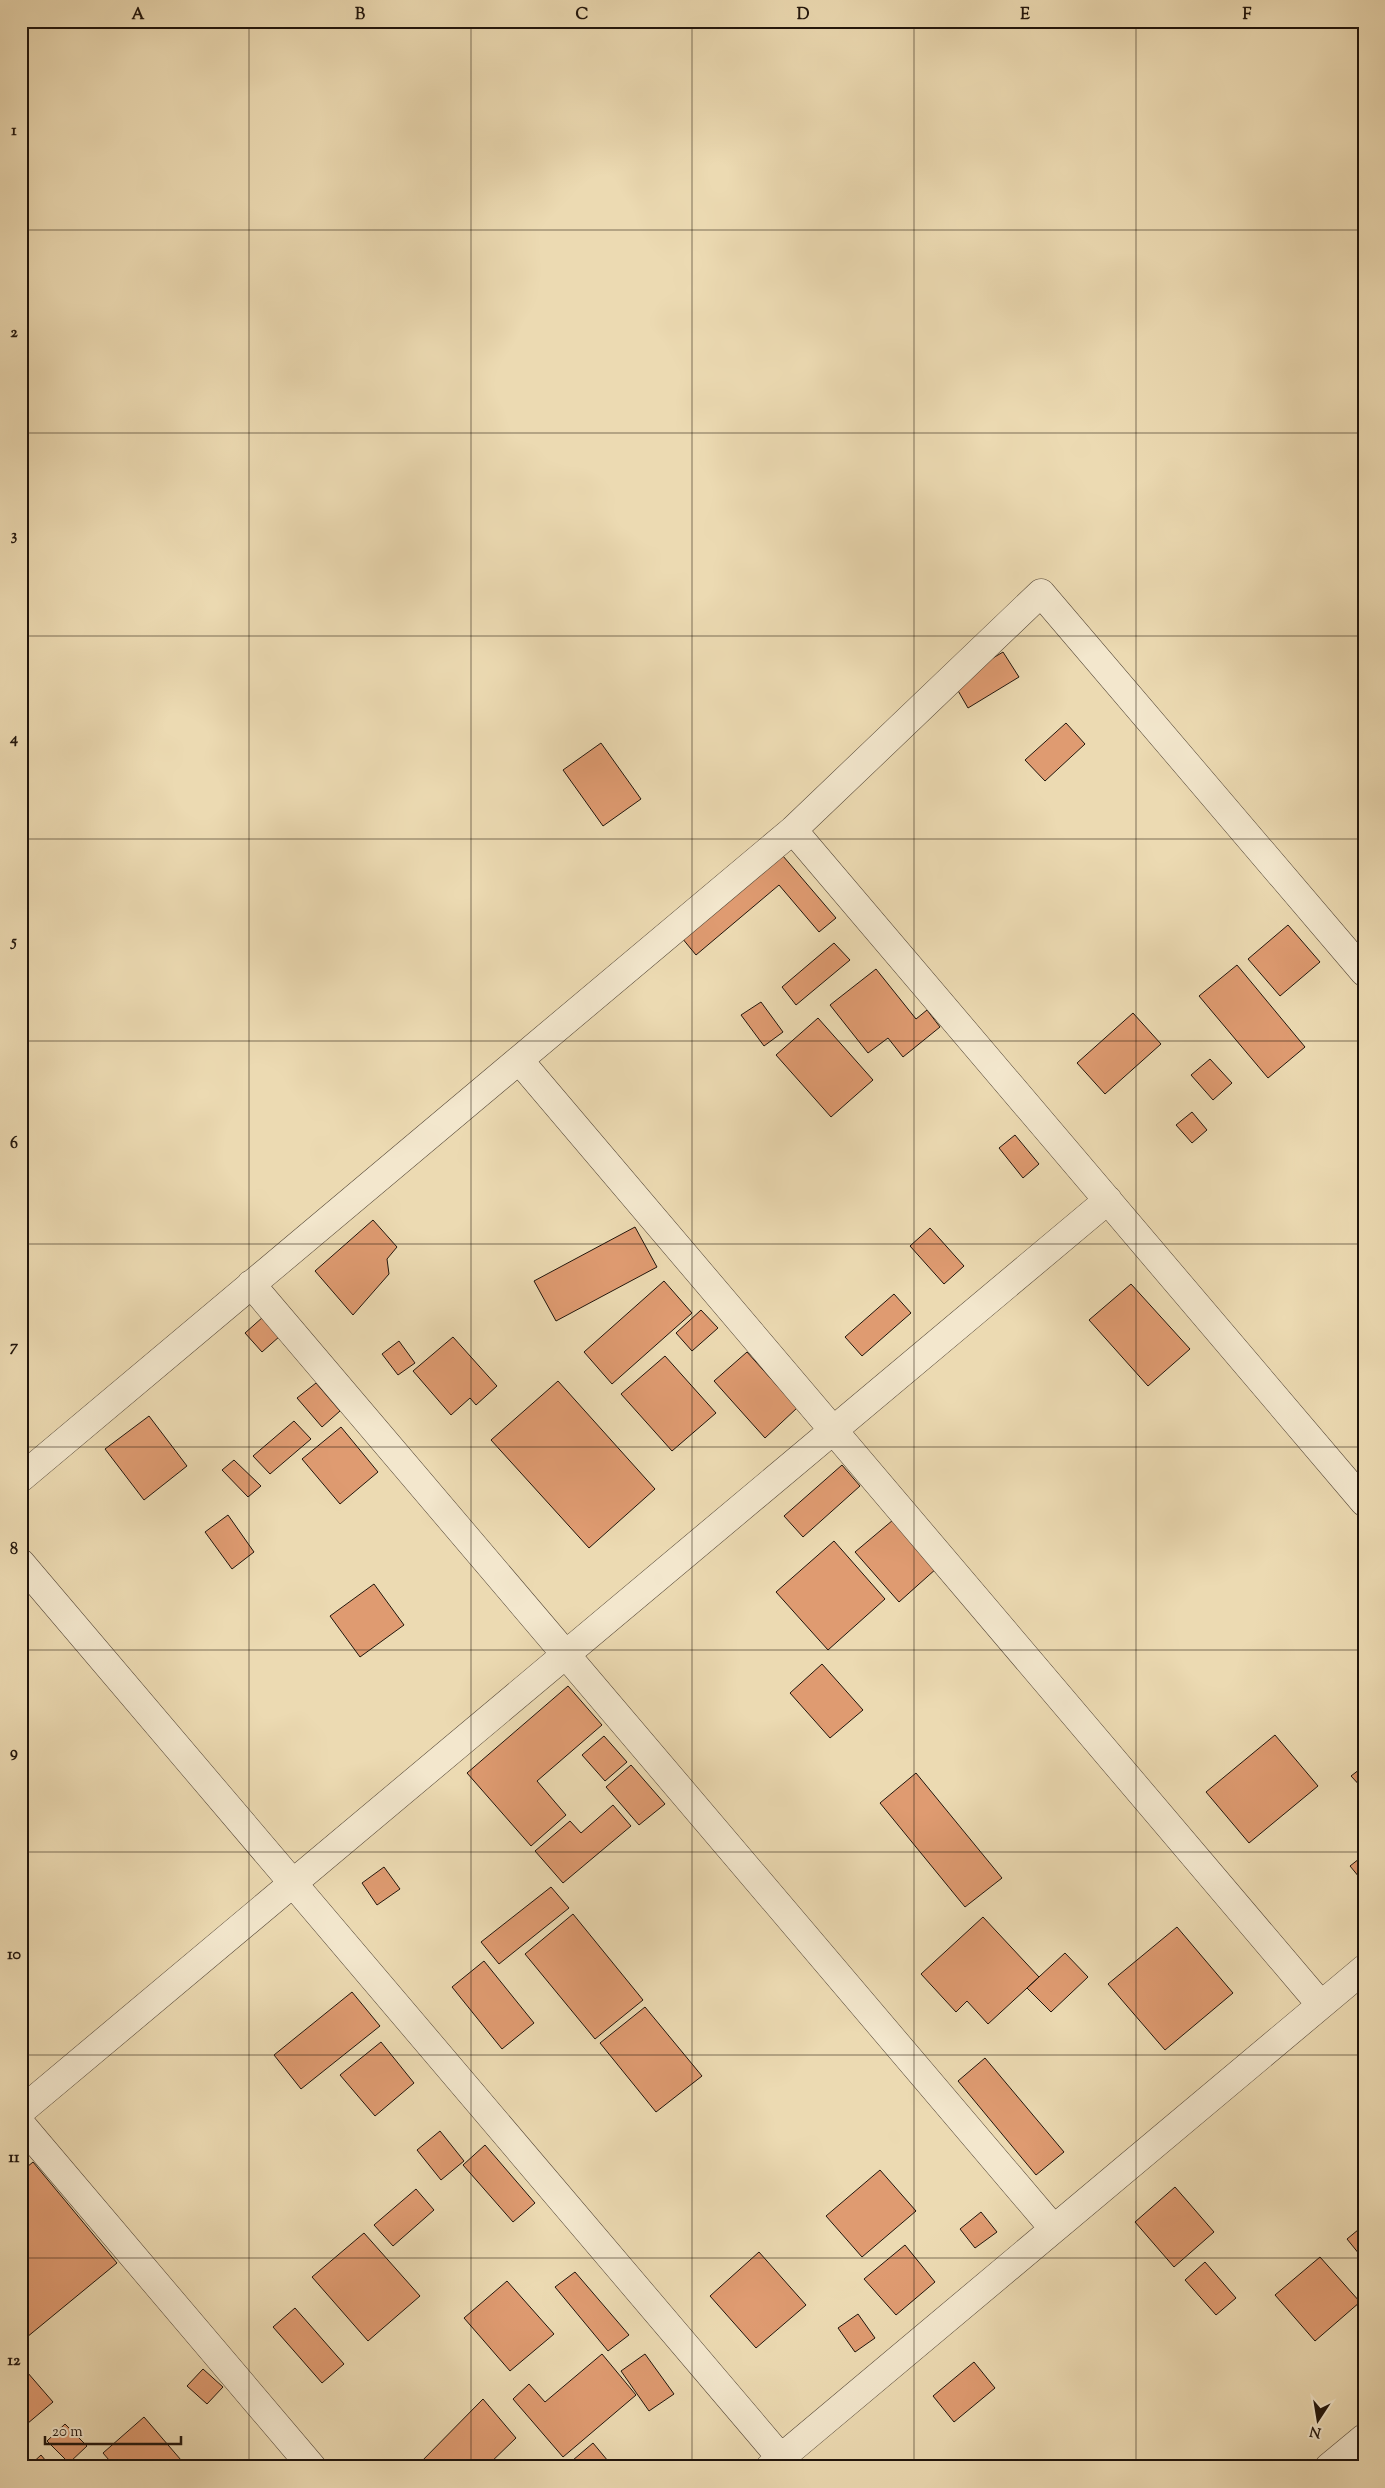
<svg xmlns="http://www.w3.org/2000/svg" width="1385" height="2488" font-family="'Sorts Mill Goudy',serif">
<rect width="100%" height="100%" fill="#ecdab2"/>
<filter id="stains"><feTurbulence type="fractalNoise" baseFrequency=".004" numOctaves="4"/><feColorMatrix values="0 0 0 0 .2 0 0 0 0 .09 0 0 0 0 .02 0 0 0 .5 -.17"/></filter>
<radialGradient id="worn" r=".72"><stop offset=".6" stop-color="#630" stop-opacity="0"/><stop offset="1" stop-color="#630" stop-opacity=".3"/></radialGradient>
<path fill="#df9b71" stroke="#21150c" d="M1003 652 1019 677 968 708 953 682Z
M1066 723 1085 744 1045 781 1025 760Z
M601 743 641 799 603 826 563 770Z
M777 849 836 918 819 932 779 885 696 955 677 932Z
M1288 925 1320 962 1280 996 1248 959Z
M834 943 850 960 796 1005 782 987Z
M1237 965 1305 1047 1268 1078 1199 996Z
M876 969 916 1019 927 1010 940 1027 903 1057 888 1038 868 1053 830 1005Z
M761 1002 783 1032 764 1046 741 1015Z
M1133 1013 1161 1044 1105 1094 1077 1063Z
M818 1018 873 1080 831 1117 776 1055Z
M1210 1059 1232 1083 1213 1100 1191 1075Z
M1192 1112 1207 1130 1192 1143 1176 1125Z
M1015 1135 1039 1164 1023 1178 999 1148Z
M373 1220 397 1247 387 1259 389 1274 353 1315 315 1271Z
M635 1227 657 1267 556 1321 534 1281Z
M930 1228 964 1266 944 1284 910 1246Z
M664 1281 692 1313 612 1384 584 1352Z
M1131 1284 1190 1349 1148 1386 1089 1320Z
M894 1294 911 1313 862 1356 845 1337Z
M701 1310 718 1328 692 1351 676 1333Z
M263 1317 280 1336 262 1352 245 1333Z
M453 1337 497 1386 476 1405 470 1398 451 1415 413 1371Z
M399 1341 415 1363 398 1375 382 1354Z
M747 1352 797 1408 765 1438 714 1381Z
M665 1356 716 1413 672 1451 621 1394Z
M558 1381 655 1489 589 1548 491 1440Z
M316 1383 340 1411 322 1427 297 1398Z
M149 1416 187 1466 144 1500 105 1449Z
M294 1421 311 1439 270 1474 253 1456Z
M341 1427 378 1472 340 1504 302 1459Z
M234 1460 261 1486 248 1497 222 1470Z
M842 1465 860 1486 803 1537 784 1516Z
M228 1515 254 1552 232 1569 205 1532Z
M893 1520 937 1568 899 1602 855 1552Z
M834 1541 885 1599 828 1650 776 1592Z
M374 1584 404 1625 360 1657 330 1616Z
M822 1664 863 1710 830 1738 790 1693Z
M568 1686 602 1725 537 1781 566 1815 531 1846 467 1773Z
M1275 1735 1318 1786 1249 1843 1206 1792Z
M604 1736 627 1762 605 1781 582 1755Z
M631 1765 665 1804 639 1825 606 1787Z
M1364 1766V1790L1351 1776Z
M916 1773 1002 1878 965 1907 880 1803Z
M613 1805 631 1826 563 1883 535 1851 570 1821 581 1833Z
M1364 1855V1883L1350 1866Z
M384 1867 400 1889 377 1905 362 1883Z
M551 1887 569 1908 499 1964 481 1942Z
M573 1914 643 2000 595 2039 525 1954Z
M983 1917 1039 1977 988 2024 967 2001 956 2012 921 1974Z
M1177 1927 1233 1993 1165 2050 1108 1984Z
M1065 1953 1088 1977 1051 2012 1027 1988Z
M484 1961 534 2023 502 2049 452 1987Z
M352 1992 380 2026 301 2089 274 2055Z
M645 2007 702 2076 656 2112 600 2043Z
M381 2042 414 2083 375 2116 340 2075Z
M985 2058 1064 2152 1036 2175 958 2081Z
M440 2131 464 2161 441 2180 417 2150Z
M485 2145 535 2203 513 2222 463 2165Z
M33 2162 117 2263 21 2342V2172Z
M880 2170 916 2211 862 2257 826 2216Z
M1175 2187 1214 2232 1174 2267 1135 2222Z
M416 2189 434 2210 393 2246 374 2225Z
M981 2212 997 2232 975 2248 960 2229Z
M1364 2225V2260L1347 2239Z
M364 2233 420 2296 368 2341 312 2277Z
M905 2245 935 2282 896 2315 864 2279Z
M759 2252 806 2305 756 2348 710 2296Z
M1320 2257 1360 2302 1315 2341 1275 2295Z
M1205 2262 1236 2298 1216 2315 1185 2280Z
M575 2272 629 2335 608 2351 555 2287Z
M507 2281 554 2334 510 2371 464 2318Z
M295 2308 344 2364 322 2383 273 2327Z
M858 2314 875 2338 855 2352 838 2328Z
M602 2354 636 2395 563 2457 513 2399 529 2384 545 2402Z
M645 2354 674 2394 649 2411 621 2371Z
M974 2362 995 2388 954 2422 933 2396Z
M21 2365 53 2402 21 2429Z
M203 2369 223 2387 207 2404 187 2386Z
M483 2399 516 2438 486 2467H416Z
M144 2417 187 2467H115L103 2453Z
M65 2424 87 2446 69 2463 47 2441Z
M593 2443 613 2467 566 2466Z
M41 2455 51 2467H28Z"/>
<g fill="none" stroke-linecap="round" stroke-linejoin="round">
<defs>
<path id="minor" d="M793 830 1364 1502
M519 1060 1321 2005
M251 1284 1053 2228
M21 1478 793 830 1041 593 1364 972
M21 1563 781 2458
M21 2111 1108 1200
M21 2124 312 2467
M770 2467 1364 1969
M1329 2467 1364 2438"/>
</defs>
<use href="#minor" stroke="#544636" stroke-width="29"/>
<use href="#minor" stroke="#f3e7cd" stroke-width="28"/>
</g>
<path fill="none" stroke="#21150c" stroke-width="1" stroke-opacity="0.55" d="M249 21V2467M471 21V2467M692 21V2467M914 21V2467M1136 21V2467M21 230H1364M21 433H1364M21 636H1364M21 839H1364M21 1041H1364M21 1244H1364M21 1447H1364M21 1650H1364M21 1852H1364M21 2055H1364M21 2258H1364"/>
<rect width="1385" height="2488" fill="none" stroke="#ecdab2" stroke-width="55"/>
<g transform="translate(1318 2420) rotate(192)" stroke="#f3e7cd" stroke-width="4" paint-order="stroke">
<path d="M0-4L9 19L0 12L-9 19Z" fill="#21150c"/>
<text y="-8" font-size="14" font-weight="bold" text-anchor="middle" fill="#21150c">N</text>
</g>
<path d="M45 2436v8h136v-8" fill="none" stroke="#21150c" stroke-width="2.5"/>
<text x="52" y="2436" font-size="15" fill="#21150c" stroke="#f3e7cd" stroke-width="4" paint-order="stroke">20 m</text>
<rect x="28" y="28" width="1330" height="2432" fill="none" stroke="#21150c" stroke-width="2"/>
<g font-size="16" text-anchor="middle" font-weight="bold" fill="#21150c">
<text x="138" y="19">A</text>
<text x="360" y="19">B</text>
<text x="582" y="19">C</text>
<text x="803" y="19">D</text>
<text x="1025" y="19">E</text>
<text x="1247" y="19">F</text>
<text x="14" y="135">1</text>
<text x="14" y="337">2</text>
<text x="14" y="540">3</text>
<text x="14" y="743">4</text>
<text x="14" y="946">5</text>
<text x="14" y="1148">6</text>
<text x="14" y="1351">7</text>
<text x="14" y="1554">8</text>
<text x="14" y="1757">9</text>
<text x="14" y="1959">10</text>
<text x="14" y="2162">11</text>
<text x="14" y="2365">12</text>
</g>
<rect width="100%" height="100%" filter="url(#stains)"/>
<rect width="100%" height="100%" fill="url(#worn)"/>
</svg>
